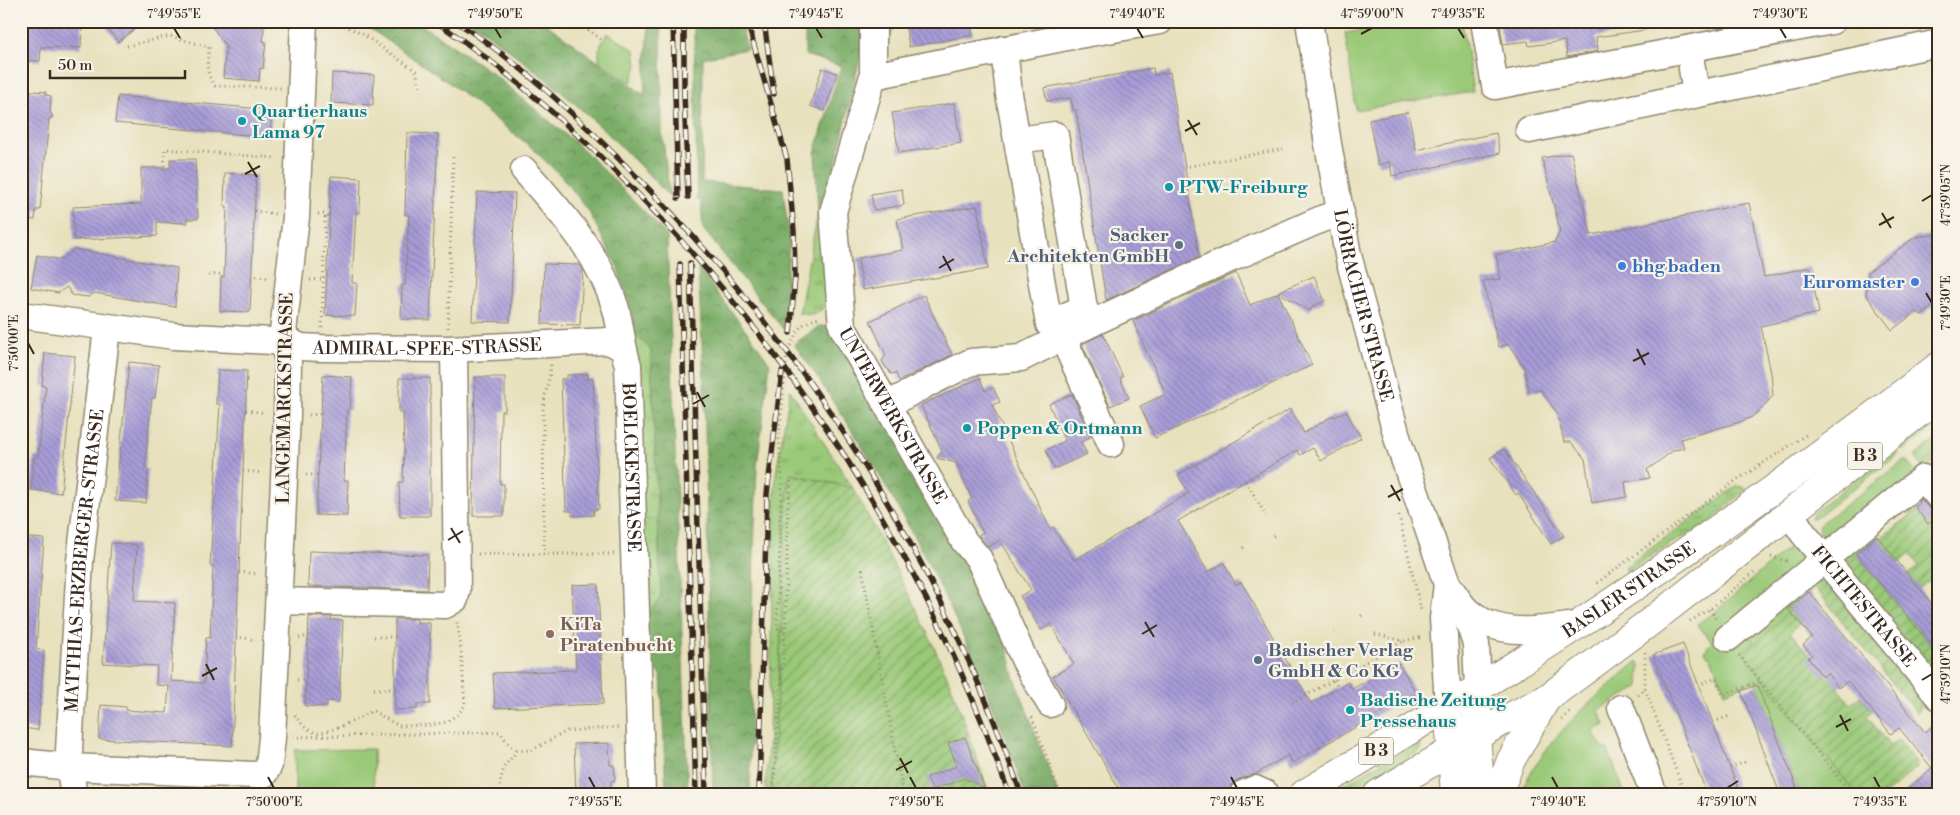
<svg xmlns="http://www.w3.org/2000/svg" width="1960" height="815" font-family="'Libre Bodoni',serif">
<defs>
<pattern id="grass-tufts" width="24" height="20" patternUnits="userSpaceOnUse" patternTransform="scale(1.25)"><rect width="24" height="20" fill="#9ac978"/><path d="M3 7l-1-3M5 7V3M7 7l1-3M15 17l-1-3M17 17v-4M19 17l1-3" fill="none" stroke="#7fa362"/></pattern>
<pattern id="forest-crowns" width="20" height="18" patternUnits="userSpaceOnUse" patternTransform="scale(1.25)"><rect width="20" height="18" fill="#7bad68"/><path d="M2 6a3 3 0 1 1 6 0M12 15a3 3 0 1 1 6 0" fill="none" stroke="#668d55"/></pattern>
<pattern id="garden-furrows" width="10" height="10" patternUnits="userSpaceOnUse" patternTransform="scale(1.25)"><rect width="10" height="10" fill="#9ac978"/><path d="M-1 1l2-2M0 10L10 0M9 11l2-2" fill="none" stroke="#7fa362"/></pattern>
<pattern id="building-back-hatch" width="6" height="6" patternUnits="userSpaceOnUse" patternTransform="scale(1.25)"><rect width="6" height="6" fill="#a79cd8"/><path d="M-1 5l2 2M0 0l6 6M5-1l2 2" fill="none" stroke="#897faf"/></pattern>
</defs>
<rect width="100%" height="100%" fill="#f7f3e8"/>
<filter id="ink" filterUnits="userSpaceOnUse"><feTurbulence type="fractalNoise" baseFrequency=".02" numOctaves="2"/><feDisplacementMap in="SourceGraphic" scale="10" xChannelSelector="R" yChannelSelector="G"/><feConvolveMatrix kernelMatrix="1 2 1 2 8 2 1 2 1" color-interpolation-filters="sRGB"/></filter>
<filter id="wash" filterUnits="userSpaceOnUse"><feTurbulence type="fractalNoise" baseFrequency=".0096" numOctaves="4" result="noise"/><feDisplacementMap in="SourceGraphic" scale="20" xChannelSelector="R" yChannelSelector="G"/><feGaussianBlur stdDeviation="1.12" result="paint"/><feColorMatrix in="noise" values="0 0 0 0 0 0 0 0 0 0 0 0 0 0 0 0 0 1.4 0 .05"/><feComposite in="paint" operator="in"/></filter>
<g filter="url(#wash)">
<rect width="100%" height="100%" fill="#e7e1bd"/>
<path fill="url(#grass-tufts)" stroke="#6a7a4b" d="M818 212 825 213 823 265 829 305 813 315 799 314Z
M635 334 651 350 661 597 645 618 631 340Z
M790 390 853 488 791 474 785 512 781 637 771 794H765L769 734 774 507 776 474Z
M1939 416V423L1904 450 1900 448 1901 445Z
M1895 449 1899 454 1815 518H1811L1813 513Z
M1737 486 1747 488 1707 525 1670 544 1626 571 1625 567Z
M1419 740 1421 750 1345 794H1329Z"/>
<path fill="url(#forest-crowns)" stroke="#5b6c43" d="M359 21H415L446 41 492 73 586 152 667 235 688 794H666L661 674 648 664 645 618 661 597 651 350 635 334 631 309 617 266 588 210 562 177 531 147 452 85Z
M470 21H542L644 95 649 21H661L662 133 670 197C648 174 626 151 603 129 561 90 517 55 470 21Z
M716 21H740L747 49 703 58 702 182 783 189 789 238 784 330 703 229 701 200H697L694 27Z
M805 21H897L886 46 861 52 825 213 818 212 815 153 841 66 805 55Z
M698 268C721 300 748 330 770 364L757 466 751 642 750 794H713L704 382Z
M819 326 835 327 961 544 1008 650 1014 676 1058 794H1025C971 631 893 483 794 344Z"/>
<path fill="#9ac978" stroke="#6a7a4b" d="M1428 21H1462L1473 92 1356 110 1345 33Z
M607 33 635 50 637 66 631 83 599 61V49Z
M1904 461H1907L1918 474 1832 549 1819 533 1820 524Z
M1796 544 1809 561 1797 594 1801 599 1788 609 1785 605 1749 635 1755 643 1790 713 1857 794H1799L1757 685 1754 681 1725 692 1712 660 1705 652 1708 646 1712 642 1697 624 1715 612 1783 552Z
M1638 661 1640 664 1639 687 1599 710 1605 725 1593 731 1600 744H1601L1604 750 1607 748 1625 794H1520C1543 740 1594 698 1638 661Z
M373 749 374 794H295V750Z"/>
<path fill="url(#garden-furrows)" stroke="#6a7a4b" d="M1939 437V459L1924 470 1915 456Z
M790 474 853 488C883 544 913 600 939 658 959 702 973 748 989 794H771L781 637 785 512Z
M1915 507 1928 524 1939 516V592L1929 580 1919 588 1908 575 1919 566 1910 554 1898 563 1879 539 1911 515 1909 512Z
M1874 533 1877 537 1856 554 1939 655V683L1843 563 1844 559Z
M1816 578 1818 581 1825 579 1923 700 1920 703 1921 708 1917 713 1815 588 1801 599 1796 593Z
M1784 605 1800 623 1790 632 1851 704 1860 696 1872 711 1867 716 1890 746 1899 739 1916 762 1917 767 1886 794H1857L1790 713 1743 652 1754 643 1748 635Z"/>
<g id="blocks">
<path fill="url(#building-back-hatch)" d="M21 21H82L81 48 41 47 40 61 21 60Z
M101 21H145L118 42Z
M208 21H258L264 28 263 41 266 42 263 69 260 68 259 81 223 78 226 46Z
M905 21H970L973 35 909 47Z
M1499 21H1644L1645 30 1596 37 1598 51 1567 57 1565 41 1529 46 1528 41 1503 44Z
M822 68 837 73 825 111 810 106Z
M1153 68 1154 75 1170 72 1199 257 1106 300 1076 110H1073L1071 98 1047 101 1044 88Z
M332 73 374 75 373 105 331 103Z
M21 90 46 92V95L51 96 50 112 53 117 49 119 40 210H36L35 220 21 219Z
M118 96 272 110 270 137 115 123Z
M954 103 961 143 899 153 892 113Z
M1408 112 1416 150 1496 133 1500 153 1392 176 1390 162 1378 165 1369 120Z
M407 133 438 134 430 320 401 319 402 285H405L409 215H405Z
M1571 153 1591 235 1749 203 1764 277 1810 267 1819 313 1761 326 1771 373 1773 396 1760 410 1752 417 1740 422 1681 439 1684 448 1674 450 1647 470 1650 478 1625 482 1627 497 1592 503 1585 459 1571 442H1564L1557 413 1541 390 1529 392 1524 367 1508 344 1499 347 1483 281 1501 279 1496 255 1555 242 1560 231 1542 158Z
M170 159H195L198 219H187V223L157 222V236L74 240 73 207 141 204V168H170Z
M225 173 256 175 250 312 220 311 221 277H224L227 206H224Z
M331 176 361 178 360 213 356 212 352 283H357L355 316 325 315Z
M902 189 904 205 874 210 871 194Z
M477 192 515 193 510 322 472 321Z
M977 206 988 269 863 290 858 258 903 250 897 219Z
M1939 234V301L1922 315 1916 312 1892 330 1866 295 1868 272 1915 237Z
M75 249 177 268 175 307 94 293 89 297 72 295 67 287 58 293 31 288 37 255 61 260Z
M544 264 580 265 583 271 580 325 542 324Z
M1236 273 1250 305 1278 293 1312 365 1155 438 1140 406 1166 394 1133 321Z
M1314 276 1325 301 1313 306 1310 311 1278 292Z
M924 295 952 355 899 381 896 373 891 374 888 369 886 368 882 361 886 355 870 321Z
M1103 334 1123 377 1120 378 1129 398 1110 406 1082 344Z
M45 353 75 356 61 493 31 490 34 457H38L46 386H42Z
M129 362 159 365 155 398H152L148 433 145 469 148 470 146 503 115 501Z
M218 370 247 371 232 746 99 739 101 705 127 707 126 710 167 713 169 686 156 685 157 666 103 663 111 543 137 545 134 601 175 603 171 681 204 683 206 638H210L213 566H210L220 404H216Z
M588 374V379H593L599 509 593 510 594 515 572 516V511H566L561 379H567V375Z
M323 375 352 377 350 410H347L344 481 348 480 347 516 316 515Z
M475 377H505V411H501L500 484H504V516H473Z
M399 378H430V516H400L399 482H403L404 449 403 412H399Z
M980 378 985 391 993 387 1000 402 992 405 1050 529 1053 527 1074 560 1189 493 1178 475 1290 409 1304 433 1334 415 1335 417 1346 411 1361 438 1321 461 1313 448 1300 455 1297 450 1178 521 1208 572 1224 563 1236 585 1241 582 1311 703 1348 682 1352 689 1399 663 1416 693 1292 763 1288 755 1256 774 1237 780 1231 785 1229 790 1223 794H1122L1053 676 1074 664 1051 624 1041 630 1020 596 1031 590 1000 540 988 547 982 540 979 534 983 533 968 501 972 499 956 463 937 458 942 451 921 405Z
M1072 394 1090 437 1081 442 1087 454 1054 469 1046 450 1065 441 1049 404Z
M1504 449 1564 536 1551 544 1518 493 1516 495 1490 458Z
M1921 499 1928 507 1933 511 1939 512V516L1928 524 1915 507 1920 503 1918 501Z
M1877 536 1939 613V655L1856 554Z
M21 537 44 539 36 649 44 650 38 730 21 728Z
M309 551 428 555 427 590 308 586Z
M598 584 603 704 495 708 493 673 576 670 572 585Z
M1809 592 1925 732 1939 720V794H1902L1932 768 1899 728 1891 734 1848 681 1838 688 1827 673 1823 677 1808 658 1812 655 1803 645 1812 637 1788 609Z
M309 617H331V620H343L339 702 327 701V707L305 706Z
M395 619H417V623H430V704H417V709L395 710Z
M1683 644 1730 768 1740 794H1707L1653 655Z
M1757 685 1777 736 1799 794H1780L1741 691Z
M965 737 985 789 965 778 932 790 927 777 957 766 948 743Z
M609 743 610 765H614L615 780 611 781V794H576L574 744Z"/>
</g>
</g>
<g filter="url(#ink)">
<use href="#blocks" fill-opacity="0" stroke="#91866e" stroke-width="1"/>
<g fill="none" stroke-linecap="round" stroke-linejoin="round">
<defs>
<g id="minor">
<path id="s1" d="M873 21V76L833 212 842 326 964 541 979 559 1025 661 1050 704"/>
<path id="s2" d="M1309 21 1328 144 1348 255 1399 444 1447 584 1464 608 1476 644 1478 688"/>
<path d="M1484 21 1495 86 1832 21"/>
<path d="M1004 49 1009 94 1049 324 1081 309"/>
<path d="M1689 49 1696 94"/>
<path d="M873 76 1067 37 1160 21"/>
<path d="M1529 130 1939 43"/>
<path d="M1018 140 1055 135 1084 308 1092 323"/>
<path id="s3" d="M524 170C562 213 599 253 616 309 621 328 622 347 628 365L642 794"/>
<path id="s4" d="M21 315 174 336 290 342 301 347 321 348 448 349 609 341 623 348"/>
<path d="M1063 338 1111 444"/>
<path d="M931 382 971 362 1021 358 1092 323 1232 258 1324 218 1341 213"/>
<path d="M887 405 923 386"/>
<path id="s5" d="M1790 513 1803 533 1939 697"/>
<path d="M1447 584 1443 618 1448 707"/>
<path d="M279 601 445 605 455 599 457 590 454 349"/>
<path d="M1464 608C1471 613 1477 618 1484 622 1513 636 1546 629 1577 625"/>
<path d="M1728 638 1923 478 1939 497"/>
<path d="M1621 708 1654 794"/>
<path d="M21 762 71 767 254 775 264 774 269 765 272 738 287 415 288 362 285 349 286 338 283 332 296 217 304 21"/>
<path id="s6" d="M73 794 69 750 80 561 107 328"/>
<path d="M1243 794 1255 789 1266 794"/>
</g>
<g id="major">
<path d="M1478 688 1476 737 1481 794"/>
<path d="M1448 707 1455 794"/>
<path id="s7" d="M1304 794C1396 739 1487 684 1576 626 1700 544 1821 456 1939 366"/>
<path d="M1378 794 1504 720 1546 699 1650 622 1939 397"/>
<path d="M1498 794 1511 760 1546 699"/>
</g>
</defs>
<use href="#minor" stroke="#91866e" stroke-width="29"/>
<use href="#major" stroke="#91866e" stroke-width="30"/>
<path stroke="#91866e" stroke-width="3" stroke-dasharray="1 4" stroke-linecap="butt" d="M335 21 364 35 416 71 420 89
M576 21 602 40
M127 46 170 36 209 47C207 64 205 72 215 86L281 88
M1184 167 1283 149
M164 171 165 149 276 158
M254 211 275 214
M318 214H325L329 216
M209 275 224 274
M251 275 269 278
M310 280 325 279
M322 328 325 214
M448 328 453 156
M246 410 265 413
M309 415 321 414
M243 471 263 473
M306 475H318
M1246 481 1266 516
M1399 516 1421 610
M1273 536 1277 534
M1243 548 1247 546
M478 554H614
M544 555 543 408C545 393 550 379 551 364
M1771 557 1787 561
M862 569 903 794
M239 572 259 574
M1597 583 1734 482 1806 435
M1710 609 1717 621
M1361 616 1364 614
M1690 621 1710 609 1754 572
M785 632 788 508 791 481
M1334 632 1338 630
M1375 634 1404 641 1422 637
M236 637 256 640
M374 637H396
M299 638 308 636
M1739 655 1852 794
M297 680H306
M1334 680 1338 688
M1698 685 1716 678 1723 695 1761 681
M374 689H395
M1645 689 1685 794
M1638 695 1645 689V652
M1292 703 1404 641
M295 715C300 723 307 731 317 733 328 734 362 716 373 711L399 726 430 725 447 722 460 712 465 705 461 649 457 622
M1032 717 1060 794
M1562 720 1571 710
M1713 722 1730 716
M293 737 500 732 510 746 517 751
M1730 768 1748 761
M498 791 504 767 517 751 532 750 567 731 620 727
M773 794 785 632 777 628 782 481 779 439 787 352C799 332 794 325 821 317"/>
<use href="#minor" stroke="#fff" stroke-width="26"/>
<use href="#major" stroke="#fff" stroke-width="28"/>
<defs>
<path id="rail" d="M435 21C525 82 605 156 677 236 823 398 937 587 1009 794
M455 21C515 59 569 109 619 159 800 337 939 554 1021 794
M673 21 678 198
M684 21V93L688 197
M747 21 787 159 794 231 795 277 790 333
M764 21 774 94
M690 263 706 794
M680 264 696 794
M759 794 767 494 782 371"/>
</defs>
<use href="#rail" stroke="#3b2a1e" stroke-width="5.5"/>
<use href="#rail" stroke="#f7f3e8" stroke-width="4" stroke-dasharray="11" stroke-linecap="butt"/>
</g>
</g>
<path fill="none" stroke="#3b2a1e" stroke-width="2" d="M174 28 180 38M495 28 501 38M816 28 822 38M1137 28 1143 38M1458 28 1464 38M1780 28 1786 38M1361 34 1372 28M1188 120 1197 135M1185 131 1200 123M248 162 257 177M245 174 260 166M1922 201 1932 195M1882 213 1891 228M1879 225 1894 217M943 256 951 271M939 268 954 259M1926 293 1932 303M28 343 34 354M1637 349 1645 365M1633 361 1649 353M697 392 705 407M693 404 709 395M1391 485 1400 501M1388 497 1403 489M451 528 460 543M448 540 463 531M1145 622 1154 637M1142 634 1157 625M206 664 214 680M202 676 217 668M1922 680 1932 674M1840 715 1848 731M1836 727 1851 719M900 758 908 773M896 770 912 761M268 777 274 788M589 777 595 788M910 777 916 788M1231 777 1237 788M1552 777 1558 788M1874 777 1880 788M1727 788 1738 781"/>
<g fill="#0f9aa8" stroke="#f7f3e8" stroke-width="2">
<circle cx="242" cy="121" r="5"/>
<circle cx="1169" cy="187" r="5"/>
<circle cx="967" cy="428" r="5"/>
<circle cx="1350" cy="710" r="5"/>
</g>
<g fill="#5c6f8a" stroke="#f7f3e8" stroke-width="2">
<circle cx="1179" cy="245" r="5"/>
<circle cx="1258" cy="660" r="5"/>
</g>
<g fill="#3f7fe0" stroke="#f7f3e8" stroke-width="2">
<circle cx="1622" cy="266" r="5"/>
<circle cx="1915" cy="282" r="5"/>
</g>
<circle fill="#8d6e63" stroke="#f7f3e8" stroke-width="2" cx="550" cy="634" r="5"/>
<g text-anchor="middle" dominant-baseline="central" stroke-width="4.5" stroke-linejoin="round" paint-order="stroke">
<g fill="#f7f3e8" stroke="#73665b" stroke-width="1">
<rect x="1847.5" y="442.5" width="35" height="27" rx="4"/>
<rect x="1358.5" y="737.5" width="35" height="27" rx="4"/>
</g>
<g font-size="16" font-weight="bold" fill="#3b2a1e">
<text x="1865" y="456">B 3</text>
<text x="1376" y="751">B 3</text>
</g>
<g font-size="18" font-weight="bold" fill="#0d838f" stroke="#f7f3e8" text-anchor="start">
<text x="252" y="111">Quartierhaus<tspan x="252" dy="21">Lama 97</tspan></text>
<text x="1179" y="187">PTW-Freiburg</text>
<text x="977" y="428">Poppen &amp; Ortmann</text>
<text x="1360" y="700">Badische Zeitung<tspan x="1360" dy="21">Pressehaus</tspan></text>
</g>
<g font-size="18" font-weight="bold" fill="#4e5e75" stroke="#f7f3e8" text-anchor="end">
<text x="1169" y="235">Sacker<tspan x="1169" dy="21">Architekten GmbH</tspan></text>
<text x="1268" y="650" text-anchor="start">Badischer Verlag<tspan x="1268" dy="21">GmbH &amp; Co KG</tspan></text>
</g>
<g font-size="18" font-weight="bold" fill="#366cbe" stroke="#f7f3e8" text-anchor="start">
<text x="1632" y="266">bhg baden</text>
<text x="1905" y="282" text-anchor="end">Euromaster</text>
</g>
<g font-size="18" fill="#3b2a1e" stroke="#f7f3e8">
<text stroke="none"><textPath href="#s2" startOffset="290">LÖRRACHER STRASSE</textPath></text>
<text stroke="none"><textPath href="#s4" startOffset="409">ADMIRAL-SPEE-STRASSE</textPath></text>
<text transform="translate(285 398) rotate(-89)">LANGEMARCKSTRASSE</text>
<text stroke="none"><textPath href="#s1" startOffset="414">UNTERWERKSTRASSE</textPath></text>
<text stroke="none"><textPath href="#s3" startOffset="328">BOELCKESTRASSE</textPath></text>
<text stroke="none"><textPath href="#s6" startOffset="234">MATTHIAS-ERZBERGER-STRASSE</textPath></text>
<text stroke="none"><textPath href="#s7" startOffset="384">BASLER STRASSE</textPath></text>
<text stroke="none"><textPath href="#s5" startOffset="119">FICHTESTRASSE</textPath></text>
</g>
<g font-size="18" font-weight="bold" fill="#785e54" stroke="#f7f3e8" text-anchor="start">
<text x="560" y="624">KiTa<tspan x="560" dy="21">Piratenbucht</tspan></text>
</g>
</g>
<rect width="1960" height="815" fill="none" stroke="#f7f3e8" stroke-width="55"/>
<path d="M50 70v8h135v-8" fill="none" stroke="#3b2a1e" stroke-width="2.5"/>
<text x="58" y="70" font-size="15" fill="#3b2a1e" stroke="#f7f3e8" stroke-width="4" paint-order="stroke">50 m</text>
<rect x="28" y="28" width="1904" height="760" fill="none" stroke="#3b2a1e" stroke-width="2"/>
<g font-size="12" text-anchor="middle" fill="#3b2a1e">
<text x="174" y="18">7°49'55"E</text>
<text x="495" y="18">7°49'50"E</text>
<text x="816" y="18">7°49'45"E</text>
<text x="1137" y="18">7°49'40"E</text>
<text x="1372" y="18">47°59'00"N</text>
<text x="1458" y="18">7°49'35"E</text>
<text x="1780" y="18">7°49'30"E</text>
<text transform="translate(1946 195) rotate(-90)" y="4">47°59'05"N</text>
<text transform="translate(1946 303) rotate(-90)" y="4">7°49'30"E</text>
<text transform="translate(14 343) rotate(-90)" y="4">7°50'00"E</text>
<text transform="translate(1946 674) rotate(-90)" y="4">47°59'10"N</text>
<text x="274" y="806">7°50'00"E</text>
<text x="595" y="806">7°49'55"E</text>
<text x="916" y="806">7°49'50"E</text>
<text x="1237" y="806">7°49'45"E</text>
<text x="1558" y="806">7°49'40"E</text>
<text x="1727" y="806">47°59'10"N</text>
<text x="1880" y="806">7°49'35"E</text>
</g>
</svg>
